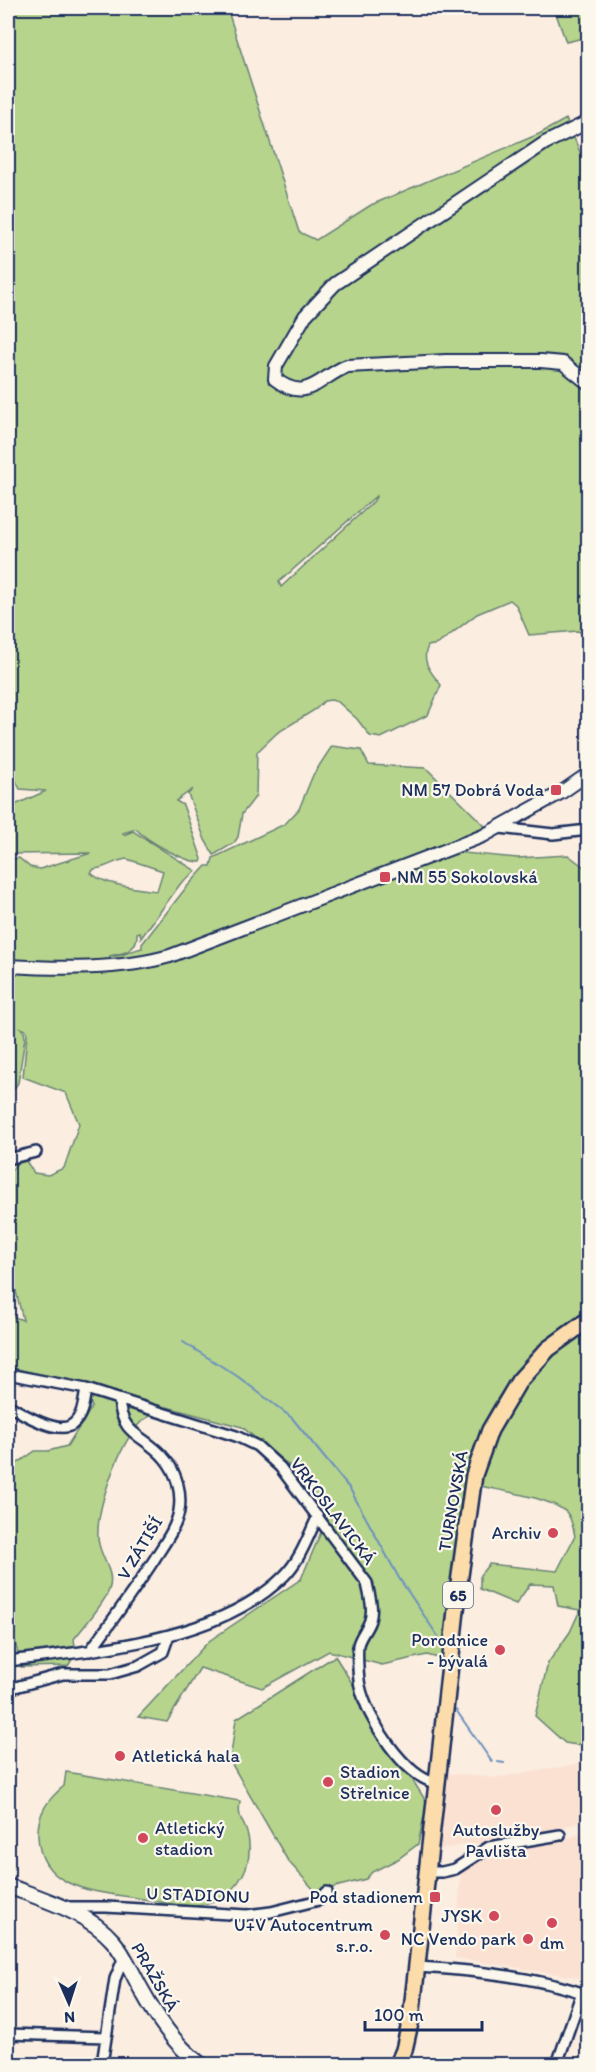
<svg xmlns="http://www.w3.org/2000/svg" width="596" height="2072" font-family="Itim,sans-serif">
<rect width="100%" height="100%" fill="#fbede0"/>
<filter id="ink" filterUnits="userSpaceOnUse"><feTurbulence type="fractalNoise" baseFrequency=".0167" numOctaves="2"/><feDisplacementMap in="SourceGraphic" scale="12" xChannelSelector="R" yChannelSelector="G"/><feConvolveMatrix kernelMatrix="1 2 1 2 8 2 1 2 1" color-interpolation-filters="sRGB"/></filter>
<g filter="url(#ink)">
<path fill="#fbe1d2" d="M588 1752V1819L539 1835 437 1849 446 1773 494 1778 568 1766 583 1761 582 1753Z
M588 1830V1979L455 1958 461 1870 489 1853 571 1837Z"/>
<path fill="#b6d48c" stroke="#688275" stroke-width="1.5" fill-rule="evenodd" d="M8 8H227L299 232 316 240 371 205 539 134 566 119 588 171V645L581 643 582 633 578 631 529 635 516 605 510 600 477 614 438 644 428 646C420 662 432 673 441 685L428 715 381 738 370 736 357 719 338 702 331 700 324 701 316 709 277 733 257 752 256 796 242 814 238 837 234 843 214 855 205 840 188 794 193 789 176 801 183 805 202 859 201 862C186 863 146 840 136 829L123 833 124 835 133 831 196 871 181 883 141 938 140 932 137 933C138 951 123 954 109 956 124 957 128 951 142 948V944L185 889 206 866H211L213 858 285 824 299 809 313 775 332 746 361 750 369 765 426 768 486 827 463 853 518 858 568 855 588 870V1311C520 1349 476 1416 462 1493L442 1659 427 1655 382 1665 329 1651 262 1688 200 1668 167 1722 138 1717 209 1641 301 1579 328 1516 303 1477 242 1427 167 1407C159 1412 147 1416 140 1423 119 1445 96 1508 98 1538 99 1557 116 1571 109 1590 104 1604 84 1626 74 1639L76 1653 68 1666 21 1667 15 1642 8 1625V1470L35 1451H48L67 1446 92 1407 83 1384 8 1367V1315L23 1320 8 1258V1175L16 1164 26 1161 34 1173 48 1175 64 1168 79 1124 66 1093 23 1077 27 1035 26 1030 21 1028 24 1032 25 1038 18 1083 8 1097V860L19 858 30 867 40 869 91 853 8 854V808L46 791 20 789 13 775 10 757 8 755ZM377 495 373 502 281 587 279 582ZM127 859 163 871 157 891C141 889 103 885 91 873L94 869C107 868 115 860 127 859Z
M554 8H588V37L566 42Z
M588 1329V1738L577 1745 565 1743 535 1716 548 1663 570 1632 580 1610 558 1606 554 1585 530 1584 516 1604 480 1589V1575L489 1564 557 1571 575 1536C573 1529 572 1519 567 1513 552 1498 502 1491 480 1486 492 1421 534 1364 588 1329Z
M335 1656 427 1803 418 1844 398 1859 372 1872 366 1879 316 1892 288 1861 230 1761 236 1719Z
M66 1772 240 1801C237 1821 244 1819 248 1836 255 1873 231 1900 196 1906 177 1906 156 1901 137 1898 97 1892 40 1890 38 1836 37 1814 48 1799 64 1786Z"/>
<g fill="none" stroke-linecap="round" stroke-linejoin="round">
<path stroke="#6c91bf" stroke-width="2" d="M183 1342 237 1376 292 1418 350 1489 399 1578 441 1641
M456 1710 492 1762
M498 1762 504 1763"/>
<defs>
<path id="minor" d="M500 828 553 834 588 830
M8 1159 36 1152
M8 1374 86 1389 236 1436 257 1446 280 1467 367 1583C369 1595 374 1608 370 1620 368 1628 360 1636 358 1645 357 1654 358 1677 360 1686 367 1719 404 1777 438 1784
M8 1405C21 1413 59 1436 73 1424 83 1416 84 1400 86 1389
M90 1651C112 1621 133 1592 154 1560 163 1545 176 1529 179 1511 182 1493 177 1473 165 1459 145 1434 122 1438 119 1400
M8 1661C95 1650 219 1641 284 1576 301 1559 308 1536 318 1516
M8 1689 63 1674H110L138 1666 163 1652 169 1635
M427 1872H442L455 1869 489 1847 560 1835
M69 1907H106L247 1915 271 1912 319 1900 327 1892
M417 1967C471 1970 538 1977 588 1995
M8 2034 106 2037
M102 2064 115 1979 124 1957
M557 2064 582 1992"/>
<path id="tertiary" d="M588 122 545 143 335 284 305 316 276 366 275 379C307 404 318 378 347 366L446 361H541L563 363 588 383
M8 966C60 969 120 970 170 956L483 836 562 792 588 774"/>
<path id="secondary" d="M8 1886C42 1899 88 1912 113 1941 125 1955 132 1973 141 1989 157 2018 174 2044 200 2064"/>
<path id="primary" d="M398 2064 404 2050 411 2019 459 1583 474 1475 490 1430 519 1381 548 1349 588 1320"/>
</defs>
<use href="#minor" stroke="#1b2f5e" stroke-width="14"/>
<use href="#tertiary" stroke="#1b2f5e" stroke-width="16"/>
<use href="#secondary" stroke="#1b2f5e" stroke-width="18"/>
<use href="#primary" stroke="#1b2f5e" stroke-width="20"/>
<use href="#minor" stroke="#fbf7ec" stroke-width="9"/>
<use href="#tertiary" stroke="#fbf7ec" stroke-width="12"/>
<use href="#secondary" stroke="#fbf7ec" stroke-width="14"/>
<use href="#primary" stroke="#fcdcab" stroke-width="15"/>
</g>
</g>
<g fill="#d1495b" stroke="#fbf7ec" stroke-width="2">
<rect x="550" y="784" width="12" height="12" rx="3"/>
<rect x="379" y="871" width="12" height="12" rx="3"/>
<circle cx="553" cy="1533" r="6"/>
<circle cx="500" cy="1650" r="6"/>
<circle cx="120" cy="1756" r="6"/>
<circle cx="328" cy="1782" r="6"/>
<circle cx="496" cy="1810" r="6"/>
<circle cx="143" cy="1838" r="6"/>
<rect x="429" y="1891" width="12" height="12" rx="3"/>
<circle cx="494" cy="1916" r="6"/>
<circle cx="552" cy="1923" r="6"/>
<circle cx="385" cy="1935" r="6"/>
<circle cx="528" cy="1939" r="6"/>
</g>
<g text-anchor="middle" dominant-baseline="central" stroke-width="4.5" stroke-linejoin="round" paint-order="stroke">
<rect fill="#fbf7ec" stroke="#5e6b89" stroke-width="1.5" x="443" y="1582" width="30" height="26" rx="4.5"/>
<g font-size="16" font-weight="bold" fill="#1b2f5e">
<text x="458" y="1595">65</text>
</g>
<g font-size="18" fill="#1b2f5e" stroke="#fbf7ec" text-anchor="end">
<text x="544" y="790">NM 57 Dobrá Voda</text>
<text x="397" y="877" text-anchor="start">NM 55 Sokolovská</text>
<text x="541" y="1533">Archiv</text>
<text x="488" y="1640">Porodnice<tspan x="488" dy="21">- bývalá</tspan></text>
<text x="132" y="1756" text-anchor="start">Atletická hala</text>
<text x="340" y="1772" text-anchor="start">Stadion<tspan x="340" dy="21">Střelnice</tspan></text>
<text x="155" y="1828" text-anchor="start">Atletický<tspan x="155" dy="21">stadion</tspan></text>
<text x="496" y="1830" text-anchor="middle">Autoslužby<tspan x="496" dy="21">Pavlišta</tspan></text>
<text x="423" y="1897">Pod stadionem</text>
<text x="482" y="1916">JYSK</text>
<text x="373" y="1925">U+V Autocentrum<tspan x="373" dy="21">s.r.o.</tspan></text>
<text x="516" y="1939">NC Vendo park</text>
<text x="552" y="1943" text-anchor="middle">dm</text>
</g>
<g font-size="18" fill="#1b2f5e" stroke="#fbf7ec">
<text transform="translate(453 1501) rotate(-80)">TURNOVSKÁ</text>
<text transform="translate(333 1511) rotate(53)">VRKOSLAVICKÁ</text>
<text transform="translate(140 1548) rotate(-59)">V ZÁTIŠÍ</text>
<text transform="translate(198 1895) rotate(2)">U STADIONU</text>
<text transform="translate(155 1977) rotate(60)">PRAŽSKÁ</text>
</g>
</g>
<rect width="596" height="2072" fill="none" stroke="#fbf7ec" stroke-width="30"/>
<rect x="15" y="15" width="566" height="2042" fill="none" stroke="#1b2f5e" stroke-width="2" filter="url(#ink)"/>
<g transform="translate(69 2003) rotate(177)" stroke="#fbf7ec" stroke-width="4.5" paint-order="stroke">
<path d="M0-4.5L10 22L0 15L-10 22Z" fill="#1b2f5e"/>
<text y="-9" font-size="16" font-weight="bold" text-anchor="middle" fill="#1b2f5e">N</text>
</g>
<path d="M365 2021v9h117v-9" fill="none" stroke="#1b2f5e" stroke-width="3"/>
<text x="374" y="2021" font-size="18" fill="#1b2f5e" stroke="#fbf7ec" stroke-width="4.5" paint-order="stroke">100 m</text>
</svg>
